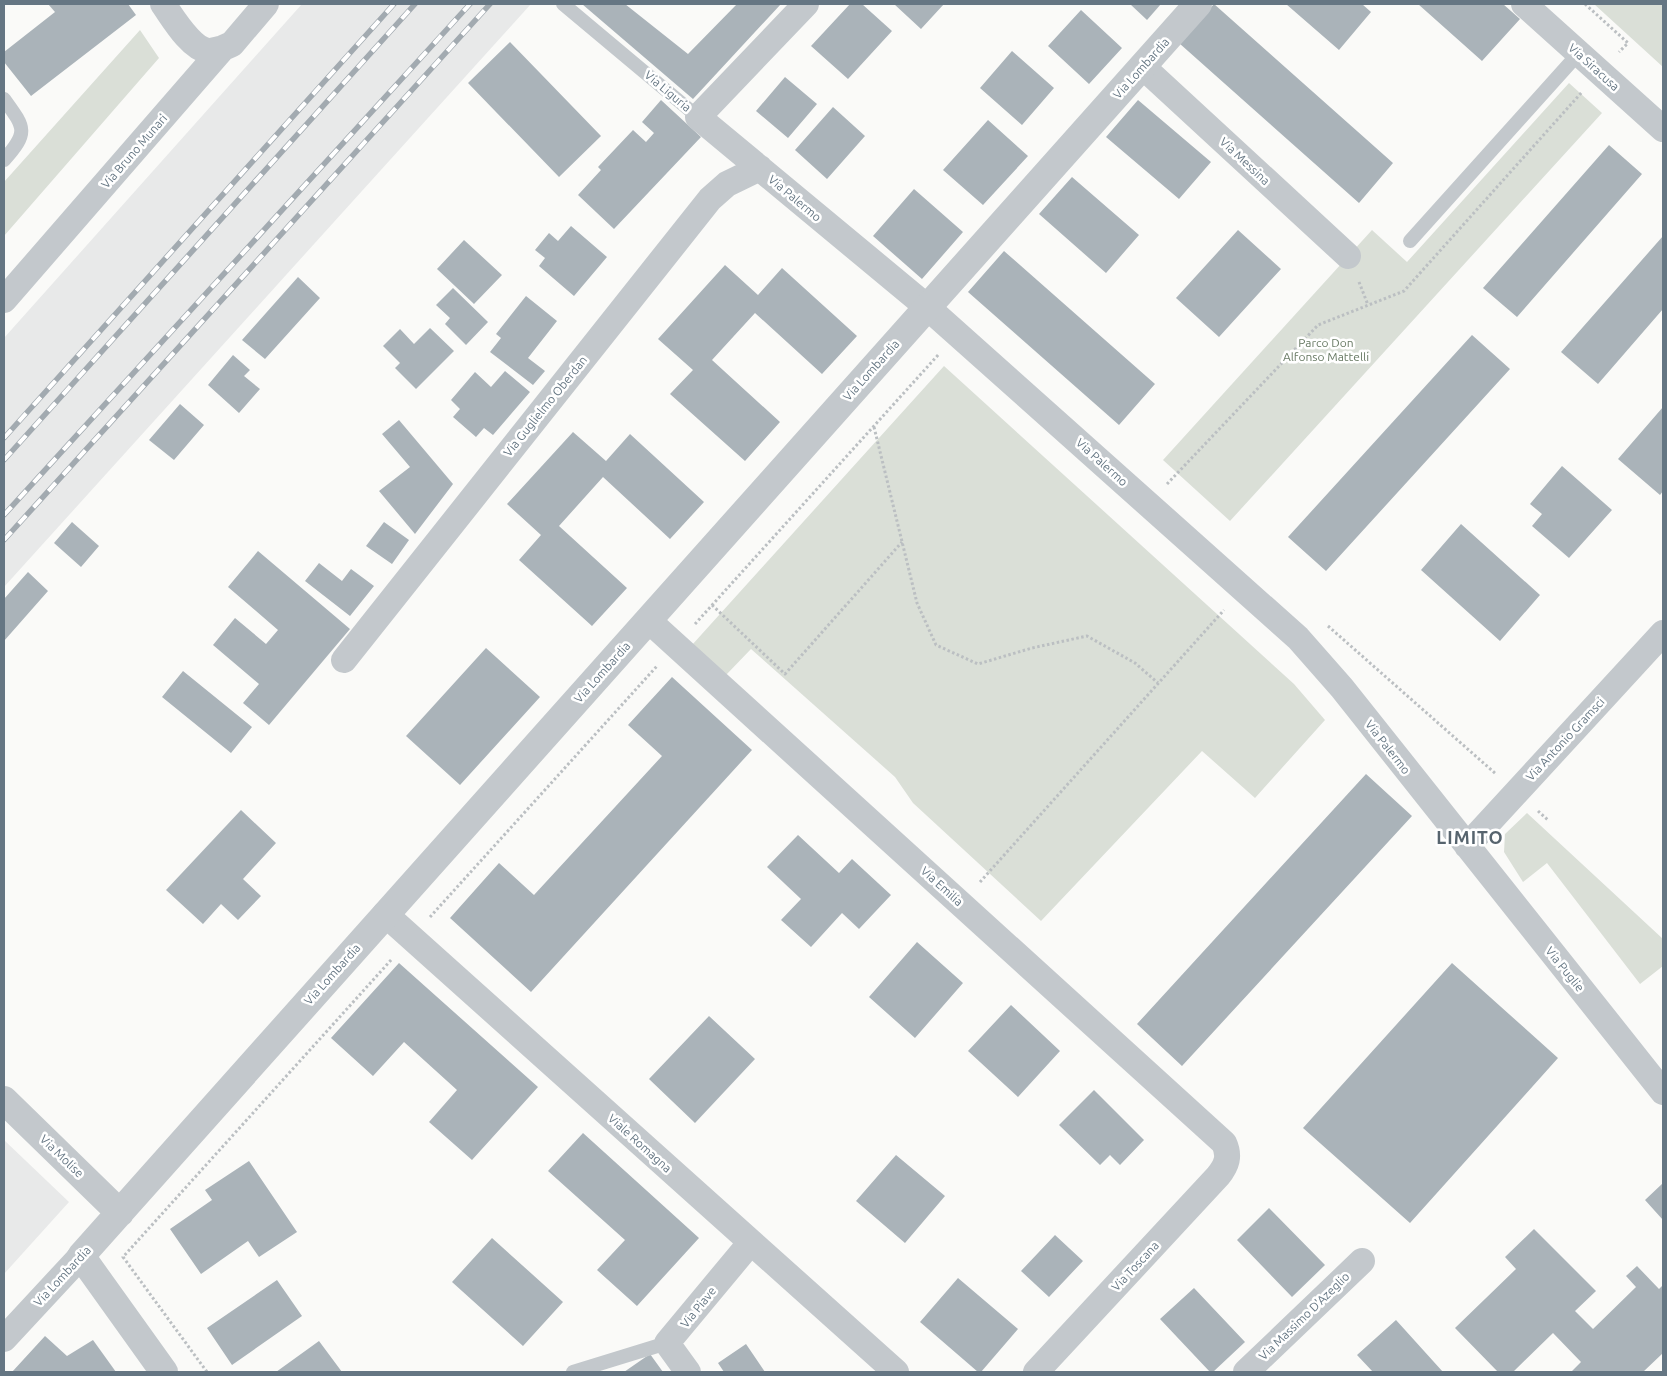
<svg xmlns="http://www.w3.org/2000/svg" width="1667" height="1376" font-family="Ubuntu,sans-serif">
<rect width="100%" height="100%" fill="#fafaf8"/>
<path fill="#e8e9e9" d="M302 4H531L4 587V338Z
M4 1140 69 1202 4 1274Z"/>
<path fill="#dadfd7" d="M1594 4H1663V67Z
M140 30 159 58 4 236V182Z
M1569 83 1602 113 1230 521 1163 460 1372 230 1407 262Z
M944 366 1294 684 1325 720 1255 798 1202 751 1041 921 913 803 895 777 751 649 726 675 692 645Z
M1527 813 1663 939V966L1640 984 1547 863 1523 882 1504 852 1505 834Z"/>
<path fill="#aab3b9" d="M48 4H128L136 15 31 96 4 62V52L55 12Z
M582 4H625L688 54 737 4H781L693 99Z
M850 4H862L892 31 848 79 811 46Z
M894 4H944L921 29Z
M1130 4H1161L1147 20Z
M1214 4 1393 163 1359 203 1179 43Z
M1286 4H1362L1371 12 1339 50Z
M1418 4H1503L1520 19 1482 61Z
M1081 10 1122 48 1089 84 1048 46Z
M510 42 601 136 559 177 468 83Z
M1012 51 1054 88 1022 125 980 88Z
M785 77 817 104 788 138 756 111Z
M661 100 701 137 614 229 578 195 601 170 598 167 633 130 646 142 654 133 642 122Z
M1138 100 1211 162 1179 199 1106 137Z
M833 107 865 136 827 179 795 150Z
M988 120 1028 156 983 205 943 170Z
M1609 145 1642 174 1517 317 1483 288Z
M1072 177 1139 235 1106 273 1039 214Z
M914 189 963 232 922 279 873 236Z
M571 226 607 257 574 296 539 266 545 258 535 250 549 233 558 241Z
M1238 230 1281 269 1219 337 1176 298Z
M1663 236V309L1598 384 1561 352Z
M464 240 502 275 474 304 437 269Z
M1004 251 1155 384 1119 425 968 292Z
M725 265 758 295 782 268 857 336 822 374 755 313 712 360 780 422 745 461 670 394 693 370 658 339Z
M298 277 320 298 265 359 242 340Z
M453 288 488 322 466 345 445 324 450 318 436 305Z
M526 296 557 321 528 358 545 371 533 385 490 352 501 338 496 334Z
M430 328 454 351 416 389 395 368 400 363 383 346 400 329 414 344Z
M1472 335 1510 369 1326 571 1288 537Z
M233 355 250 370 244 376 260 389 239 413 208 385Z
M505 371 530 392 493 435 484 428 476 437 453 417 460 409 451 400 475 372 491 387Z
M180 404 204 425 174 460 149 440Z
M1663 407V491L1660 495 1618 459Z
M399 420 453 484 415 534 379 491 410 467 382 434Z
M573 432 606 461 630 434 704 502 670 539 603 477 559 526 627 588 592 626 519 560 541 535 507 504Z
M1562 466 1612 510 1569 558 1532 526 1542 514 1530 504Z
M72 522 99 546 81 567 54 543Z
M384 522 409 540 392 564 366 546Z
M1461 524 1540 595 1500 641 1421 570Z
M258 551 350 629 269 725 243 703 259 684 213 645 235 618 266 644 278 630 228 587Z
M319 563 342 581 351 569 374 586 350 616 305 581Z
M28 572 48 591 4 641V599Z
M486 648 540 697 460 785 406 736Z
M183 671 252 727 231 753 162 697Z
M672 677 752 750 531 992 450 918 499 863 534 895 662 756 628 725Z
M1366 774 1412 816 1182 1066 1137 1024Z
M241 810 276 843 243 879 261 896 238 920 221 904 203 924 166 890Z
M798 835 839 873 852 859 891 895 859 929 842 913 811 947 781 920 801 899 767 867Z
M917 942 963 983 915 1038 869 997Z
M399 963 538 1087 472 1160 429 1122 457 1090 404 1042 373 1076 331 1038Z
M1452 963 1558 1058 1410 1223 1303 1128Z
M1011 1005 1060 1051 1018 1097 968 1051Z
M709 1016 755 1059 695 1123 649 1079Z
M1094 1090 1144 1140 1120 1165 1110 1155 1100 1165 1059 1125Z
M583 1133 699 1238 637 1306 597 1270 625 1240 548 1171Z
M896 1155 945 1196 905 1243 856 1201Z
M249 1161 297 1232 259 1257 248 1241 201 1274 170 1229 212 1200 205 1190Z
M1663 1183V1220L1645 1200Z
M1269 1208 1325 1265 1292 1297 1237 1240Z
M1534 1229 1596 1291 1575 1311 1593 1329 1636 1287 1626 1276 1637 1266 1659 1289 1663 1285V1353L1643 1372H1571L1581 1362 1553 1333 1513 1372H1498L1455 1328 1516 1269 1505 1257Z
M1055 1235 1083 1261 1049 1297 1021 1271Z
M492 1238 563 1302 523 1346 452 1282Z
M958 1278 1018 1329 981 1372H978L920 1322Z
M277 1280 302 1316 232 1365 207 1328Z
M1194 1288 1245 1342 1213 1372H1210L1160 1319Z
M1396 1320 1443 1372H1373L1357 1355Z
M45 1336 67 1356 93 1340 116 1372H12Z
M319 1341 342 1372H276Z
M746 1344 765 1372H724L718 1363Z
M650 1354 663 1372H624Z"/>
<g fill="none" stroke-linecap="round" stroke-linejoin="round">
<path stroke="#bbbfc2" stroke-width="3" stroke-dasharray="2.5 2.5" stroke-linecap="butt" d="M1585 4 1628 43 1619 52
M1359 282 1368 305
M874 427 917 603 936 645 978 664 1032 648 1087 636 1135 663 1158 683
M1167 484 1318 325 1404 291 1582 92
M712 605 785 674 902 542
M695 624 939 354
M1328 626 1496 774
M1538 811 1549 821
M980 882 1224 610
M430 917 657 666
M207 1372 123 1257 392 959"/>
<path stroke="#c3c8cc" stroke-width="14" d="M563 4 698 117
M4 99C25 128 29 132 4 160
M1410 241 1579 53
M573 1372 667 1343"/>
<path stroke="#c3c8cc" stroke-width="26" d="M163 4C173 18 190 48 208 51 213 51 219 49 223 48
M806 4 698 117 927 307 1298 638 1342 688 1663 1092
M1524 4 1663 129
M1142 66 1348 256
M4 300 223 48 232 44 266 4
M648 620 1224 1143C1230 1156 1227 1165 1218 1176L1036 1372
M344 660 710 199 727 184 760 168
M1467 846 1663 633
M385 914 896 1372
M4 1339 81 1256
M688 1372 667 1343 751 1242
M1246 1372 1362 1261"/>
<path stroke="#c3c8cc" stroke-width="28" d="M4 1100 120 1213
M164 1372 81 1256 1198 4"/>
<defs>
<path id="rail" d="M4 438 394 4
M4 460 415 4
M4 515 470 4
M4 540 490 4"/>
</defs>
<use href="#rail" stroke="#a2aab0" stroke-width="5.5"/>
<use href="#rail" stroke="#fff" stroke-width="4" stroke-dasharray="11" stroke-linecap="butt"/>
</g>
<g text-anchor="middle" dominant-baseline="central" stroke-width="5" stroke-linejoin="round" paint-order="stroke">
<g font-size="12" fill="#657683" stroke="#fff">
<text transform="translate(1594 67) rotate(42)">Via Siracusa</text>
<text transform="translate(1141 68) rotate(-48)">Via Lombardia</text>
<text transform="translate(668 91) rotate(40)">Via Liguria</text>
<text transform="translate(134 151) rotate(-49)">Via Bruno Munari</text>
<text transform="translate(1245 161) rotate(43)">Via Messina</text>
<text transform="translate(795 198) rotate(40)">Via Palermo</text>
<text transform="translate(871 370) rotate(-48)">Via Lombardia</text>
<text transform="translate(545 406) rotate(-51)">Via Guglielmo Oberdan</text>
<text transform="translate(1102 462) rotate(42)">Via Palermo</text>
<text transform="translate(602 672) rotate(-48)">Via Lombardia</text>
<text transform="translate(1565 739) rotate(-47)">Via Antonio Gramsci</text>
<text transform="translate(1388 747) rotate(52)">Via Palermo</text>
<text transform="translate(942 886) rotate(42)">Via Emilia</text>
<text transform="translate(1565 969) rotate(51)">Via Puglie</text>
<text transform="translate(332 974) rotate(-48)">Via Lombardia</text>
<text transform="translate(640 1143) rotate(42)">Viale Romagna</text>
<text transform="translate(62 1156) rotate(44)">Via Molise</text>
<text transform="translate(1135 1266) rotate(-47)">Via Toscana</text>
<text transform="translate(62 1276) rotate(-47)">Via Lombardia</text>
<text transform="translate(698 1307) rotate(-51)">Via Piave</text>
<text transform="translate(1304 1316) rotate(-44)">Via Massimo D'Azeglio</text>
</g>
<g font-size="12" fill="#687a64" stroke="#fff">
<text x="1326" y="342">Parco Don<tspan x="1326" dy="14">Alfonso Mattelli</tspan></text>
</g>
<g font-size="18" font-weight="bold" letter-spacing="1" fill="#57646e" stroke="#fff">
<text x="1470" y="837">LIMITO</text>
</g>
</g>
<rect width="1667" height="1376" fill="none" stroke="#657683" stroke-width="10"/>
</svg>
